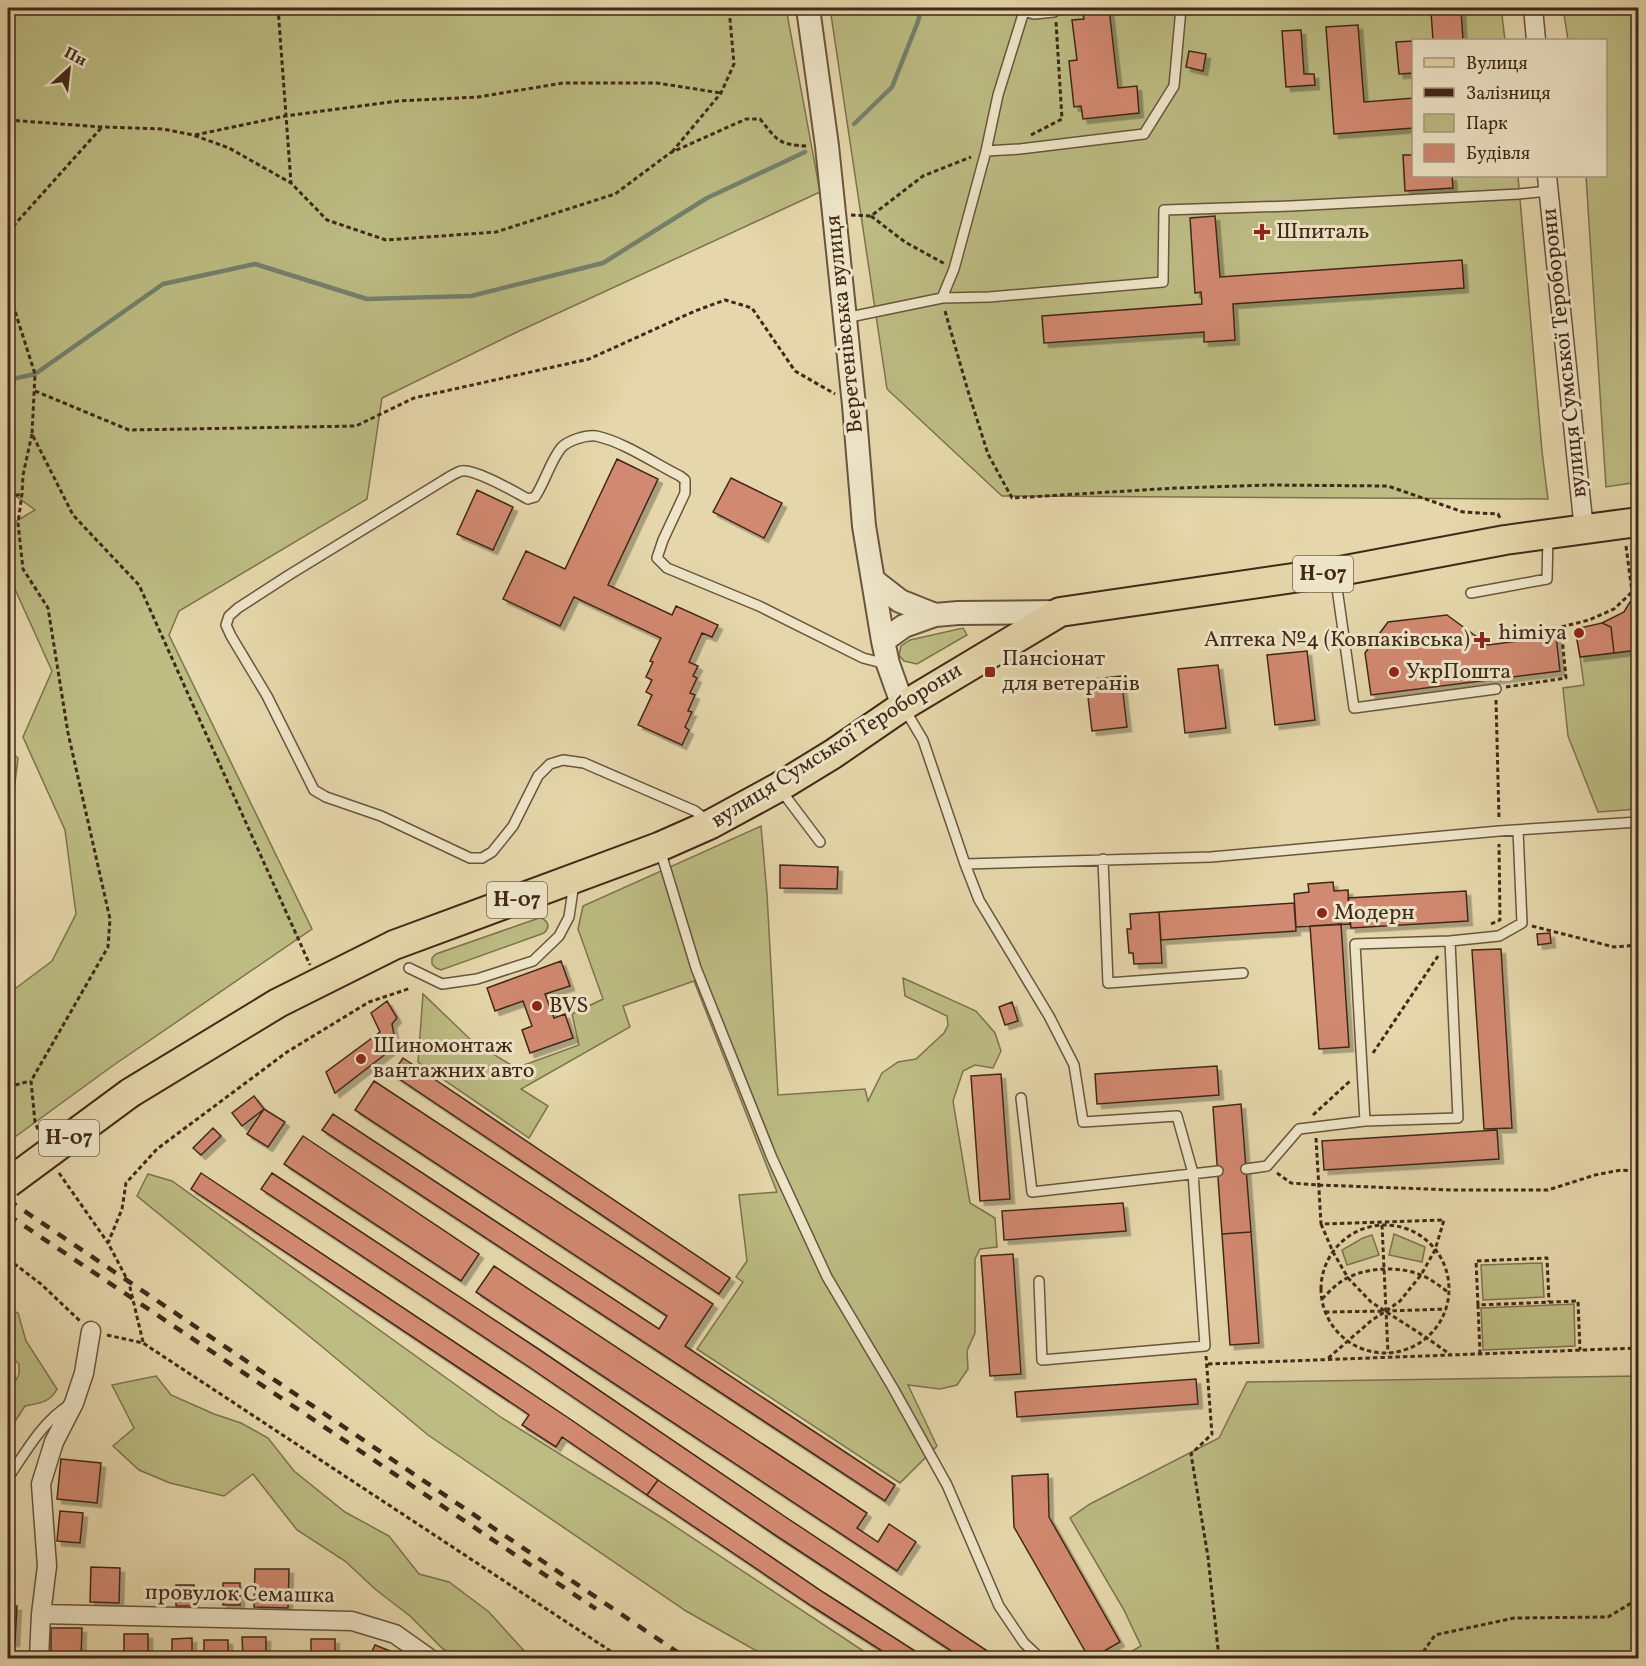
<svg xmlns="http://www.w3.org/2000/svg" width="1646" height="1666" font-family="Vollkorn,serif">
<defs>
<filter id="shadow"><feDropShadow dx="4.5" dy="4.5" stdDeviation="0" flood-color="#0004"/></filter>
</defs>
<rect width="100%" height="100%" fill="#e5d7ab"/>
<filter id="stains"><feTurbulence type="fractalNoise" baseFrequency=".00333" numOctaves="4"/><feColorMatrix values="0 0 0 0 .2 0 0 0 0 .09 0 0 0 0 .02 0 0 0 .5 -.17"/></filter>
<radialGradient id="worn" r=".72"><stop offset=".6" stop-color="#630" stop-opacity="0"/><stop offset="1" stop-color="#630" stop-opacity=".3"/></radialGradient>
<path fill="#bcbc83" stroke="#7e724e" stroke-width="1.5" d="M8 8H786L820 192 515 333 382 398 367 499 179 611 169 635 312 929 111 1067 8 1142V994L52 961 76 914 65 830 23 737 52 671 14 587 8 526 35 510 8 490Z
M830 8H1501L1505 40H1414V176H1518L1542 451 1548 499 1002 496 887 389Z
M1563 8H1638V482L1606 487 1586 176H1606V40H1568Z
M963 628 967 635 917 664 904 661 899 655 901 646 910 640Z
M1638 650V809L1598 812 1568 736 1563 688 1584 685 1580 657Z
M8 750 18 758 8 840Z
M761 826 767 894 778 1095 865 1089 868 1101 882 1073 898 1062 916 1059 944 1033 948 1025 947 1016 905 996 903 978 976 1011 995 1033 1001 1051 993 1068 975 1065 963 1071 953 1101 970 1203 995 1218 997 1247 980 1249 975 1259V1333L967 1351 968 1369 957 1385 940 1389 908 1385 937 1446 900 1483 697 1349 743 1282 736 1277 747 1261 739 1195 777 1192 694 981 623 1006 630 1027 521 1089 548 1106 529 1138 418 1062 423 994 472 1041 516 1068 579 1045 572 1014 603 999 578 929 583 906Z
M539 918C548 919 551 927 544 933L441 970 436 968 432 964V958L436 954Z
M148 1174 172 1181 502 1418 664 1519 874 1658H769L686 1611 428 1435 320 1345 137 1196Z
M1394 1234 1425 1247 1422 1262 1389 1255Z
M1372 1235 1379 1255 1347 1265 1342 1250 1363 1238Z
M1542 1263 1544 1297 1483 1300 1481 1265Z
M1574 1304 1575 1346 1483 1350 1481 1308Z
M9 1309 18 1313 26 1341 57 1389C50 1403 39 1403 25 1406L8 1432V1396L19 1374V1364L13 1358 8 1359V1310Z
M156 1376 171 1395 214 1414 241 1423 268 1438 294 1471 345 1512 389 1536 419 1574 449 1582 489 1612 526 1653 547 1658H464L443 1649 410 1616 375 1589 345 1561 297 1530 253 1474 224 1496 170 1483 139 1470 113 1446 134 1428 112 1385Z
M1638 1376V1658H1120L1141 1646 1124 1610 1070 1518 1090 1504 1219 1438 1247 1382Z"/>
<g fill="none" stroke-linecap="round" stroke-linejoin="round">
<path stroke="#74806d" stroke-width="4.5" d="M854 124 892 87 917 24 922 8
M8 380 35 374 163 284 255 264 367 299 471 296 603 263 707 198 805 152"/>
</g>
<path fill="#d28971" stroke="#412818" stroke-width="1.5" filter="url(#shadow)" d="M1082 8H1109L1118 88 1137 86 1139 113 1083 119 1081 106 1074 107 1069 61 1077 60 1072 20 1084 19Z
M1461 10 1463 40H1433L1431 12Z
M1358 25 1364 102 1414 98V128L1334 134 1326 27Z
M1301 30 1304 74H1314L1315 85 1286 87 1282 31Z
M1413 41 1414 73 1399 74 1396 42Z
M1189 51 1206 54 1203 71 1186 67Z
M1403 155H1414V176H1452L1453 188 1405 191Z
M1215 216 1220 277 1462 260 1464 288 1233 304 1235 340 1204 342V332L1044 343 1042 316 1202 304 1201 292 1195 293 1190 218Z
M617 459 658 479 608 585 672 615 676 606 718 625 712 637 702 633 689 662 698 666 693 676 697 678 690 693 695 695 688 711 692 712 685 727 689 730 682 745 638 725 652 695 646 692 652 680 646 677 653 662 650 661 661 638 574 597 560 626 503 599 526 551 565 569Z
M731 478 782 503 764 538 713 512Z
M477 490 513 507 493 550 457 534Z
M1637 600H1638V650L1614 653 1611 627 1602 623 1624 612 1630 602Z
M1447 615 1488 645 1556 636 1560 671 1371 695 1365 653 1388 622Z
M1602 623 1611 627 1614 653 1580 657 1575 629Z
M1307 651 1315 720 1275 725 1267 655Z
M1218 665 1226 728 1185 733 1178 669Z
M1121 676 1127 727 1092 731 1086 680Z
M780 865 838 867 837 889 780 888Z
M1333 882 1334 891 1348 890 1350 924 1296 927 1294 894 1309 892 1308 884Z
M1466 891 1468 921 1351 928 1348 898Z
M1294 903 1296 931 1161 940 1159 912Z
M1159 912 1162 963 1134 964 1133 953H1129L1127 929H1131L1130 914Z
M1341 924 1349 1047 1319 1049 1310 926Z
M1550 933 1551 943 1538 945 1537 934Z
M1501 949 1512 1128 1484 1129 1472 950Z
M561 961 570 986 545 994 554 1018 565 1014 573 1038 530 1053 522 1030 532 1026 523 1001 495 1011 487 988Z
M387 1001 397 1018 392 1024 396 1046 335 1093 326 1072 380 1032 371 1013Z
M1012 1002 1018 1021 1005 1025 999 1007Z
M403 1058 730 1278 719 1294 392 1074Z
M1217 1066 1219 1095 1097 1104 1095 1074Z
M1001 1074 1010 1199 980 1201 971 1076Z
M374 1081 713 1304 685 1346 895 1485 885 1501 322 1130 333 1114 659 1329 667 1316 355 1110Z
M254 1096 264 1109 242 1126 232 1113Z
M1241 1104 1251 1232 1222 1234 1213 1107Z
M264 1109 285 1122 268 1147 247 1134Z
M213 1128 221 1136 201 1155 193 1148Z
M1497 1130 1499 1159 1324 1170 1322 1141Z
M303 1136 479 1254 461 1281 284 1164Z
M201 1173 573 1421 658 1480 647 1495 562 1437 556 1447 522 1425 529 1415 522 1410 191 1189Z
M272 1173 540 1350 787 1518 998 1658H962L775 1535 529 1367 261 1189Z
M1123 1203 1126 1231 1004 1240 1002 1211Z
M1251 1232 1259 1343 1230 1345 1222 1234Z
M1013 1254 1021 1374 990 1376 981 1256Z
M494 1266 867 1513 857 1528 878 1542 889 1524 916 1542 897 1571 476 1292Z
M1196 1379 1198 1404 1017 1417 1015 1392Z
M61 1459 101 1463 97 1503 57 1499Z
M1048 1474 1049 1517 1120 1642 1092 1658H1089L1014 1527 1012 1476Z
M658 1480 823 1592 926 1658H893L813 1607 647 1495Z
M60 1511 83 1513 80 1543 57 1541Z
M91 1567 120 1568 119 1603 90 1602Z
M255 1569H289L288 1608 254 1607Z
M223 1583H240V1605H223Z
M176 1585H194V1606H176Z
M8 1606H17L15 1642H8Z
M51 1628H82L81 1658H51Z
M124 1634H148V1657H124Z
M242 1637H266V1658H243Z
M192 1638V1658H172V1639Z
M311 1639H335V1658H311Z
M204 1640H228V1658H204Z
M375 1645 400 1655 399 1658H369Z"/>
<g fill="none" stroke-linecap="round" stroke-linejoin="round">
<defs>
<path id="service" d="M1023 11 1034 14 1054 12 1055 8
M986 151 1020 149 1144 134 1174 86 1181 8
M942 298 989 297 1163 282 1164 210 1291 206 1519 194 1548 191
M845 318 942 298 954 269 986 151 998 95 1025 8
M1335 574 1354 708 1496 689
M1471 593 1547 579 1548 537
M904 708 923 740 965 864 979 900 1049 1016 1074 1065 1083 1122 1177 1116 1193 1173 1205 1346 1042 1360 1039 1281
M780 789 820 842
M707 820 695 811 584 763 563 760 550 764 538 776 513 826 492 852 482 858H470L381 816 326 797 314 790 267 696 231 636 226 625 229 616 238 608 289 575 444 480C449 477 455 473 461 471 474 468 515 492 528 499L535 497C545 482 550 462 561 448 568 440 586 435 596 436 624 442 654 463 680 476L685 480V493L663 540 657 558 667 568 759 606 863 658 886 664
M660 850 696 968 772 1158 827 1277 893 1388 947 1485 999 1606 1024 1643 1040 1658
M1103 859 1108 983 1243 973
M965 864 1211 857 1499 831 1638 822
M409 968 442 984 477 979 533 961 559 936 569 917 574 883
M1021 1098 1032 1192 1218 1171
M1365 1121 1355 944 1450 941
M1246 1169 1267 1166 1299 1129 1365 1121 1458 1118 1450 941 1499 936 1522 923 1518 830
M8 1478C25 1453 42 1422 69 1405"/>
<path id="minor" d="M1533 8 1536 40
M1547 176 1584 530
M41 1614 352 1621 395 1634 429 1658
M39 1658 41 1614 47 1566 41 1484 54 1442 74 1403 84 1373 91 1331"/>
<path id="tertiary" d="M808 8 827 146 854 405 864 526 883 641 888 664 903 706
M873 580 900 601 935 615
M883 641 904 626 935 615 958 613 1060 612"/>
<path id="primary" d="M130 1093 278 1003 394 945 659 847 711 824 779 787 833 754 903 706 1060 612 1335 572 1505 540 1638 522"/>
</defs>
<use href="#service" stroke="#6a543d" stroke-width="12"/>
<use href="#minor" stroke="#6a543d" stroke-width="21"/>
<use href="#tertiary" stroke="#6a543d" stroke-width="26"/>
<use href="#primary" stroke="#412818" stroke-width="32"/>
<path stroke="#412818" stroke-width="3" stroke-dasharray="4.5 3" stroke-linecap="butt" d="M278 8 291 183
M8 120 102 127 163 129 193 135 229 148 291 183 327 220 386 240 496 232 615 194 670 153 746 119H760C778 141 778 145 809 146
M195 135 285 116 398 101 478 97 563 83H657L721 93
M1031 135 1062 119 1056 22
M672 152 721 93 734 64 729 8
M851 215 871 216 923 176 971 157
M871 216 905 242 945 264
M8 232 102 127
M8 299 13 305 35 374 32 434 73 515 139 585 310 965
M945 311 968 391 988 454 1012 498 1176 488 1269 485 1388 486 1463 512 1498 514 1500 518
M35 391 129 430 356 426 414 398 589 359 695 311 725 300 752 308 795 371 835 394
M32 434 23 475 22 494 18 523 23 569 48 608 68 733 110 919 108 947 31 1081 35 1122 39 1132
M8 497 22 494
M1626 546 1632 592 1638 595
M1506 687 1566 678 1561 627 1589 620 1614 609 1632 592
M1496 700 1499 819
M1491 924 1500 920 1499 844
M1532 926 1614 947 1638 945
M1373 1053 1438 956
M8 1087 30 1081
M1313 1115 1350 1081
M1316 1138 1321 1224 1444 1220 1435 1250 1421 1275 1400 1301 1386 1311 1372 1320 1326 1360
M59 1173 108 1243
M1277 1173 1291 1183 1319 1185 1453 1190H1548L1595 1175 1621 1170 1638 1171
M1321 1224 1333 1252 1348 1278 1371 1302 1427 1338 1451 1355
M1382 1225 1388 1353
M1321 1289a64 64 0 1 1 128 0a64 64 0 1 1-128 0Z
M8 1259 41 1284 80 1321
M1322 1299C1330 1291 1337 1283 1347 1278 1369 1267 1399 1266 1421 1275 1431 1279 1440 1286 1449 1293
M1478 1305 1476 1261 1547 1258 1549 1302
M1325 1312 1386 1311 1446 1309
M107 1335 143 1343 621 1658
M143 1342 129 1283 108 1243 122 1209 126 1183 157 1149 287 1052 369 1002 411 988
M1480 1354 1478 1305 1578 1301 1580 1350
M1206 1356 1212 1434 1191 1454 1208 1557 1219 1658
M1208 1364 1638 1348
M1419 1658 1435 1635 1514 1618 1608 1617 1638 1599"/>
<use href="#service" stroke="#eee5c8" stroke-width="9"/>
<use href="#minor" stroke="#eee5c8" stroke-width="18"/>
<use href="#tertiary" stroke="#eee5c8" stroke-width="22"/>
<use href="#primary" stroke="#e5d7ab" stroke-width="28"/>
<path stroke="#412818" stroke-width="4.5" stroke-dasharray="10 10" stroke-linecap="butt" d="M8 1200 686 1658
M8 1215 596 1609"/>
<defs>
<path id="primary-bridge" d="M8 1183 130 1093"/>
</defs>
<use href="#primary-bridge" stroke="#412818" stroke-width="32" stroke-linecap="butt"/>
<use href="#primary-bridge" stroke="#e5d7ab" stroke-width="28"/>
</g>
<g fill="#8f2418" stroke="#eee5c8" stroke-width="2">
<path d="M1259 223h6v6h6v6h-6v6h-6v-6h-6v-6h6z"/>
<circle cx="1579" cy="633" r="6"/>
<path d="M1479 631h6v6h6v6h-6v6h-6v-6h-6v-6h6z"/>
<rect x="984" y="666" width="12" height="12" rx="3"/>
<circle cx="1394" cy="672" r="6"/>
<circle cx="1322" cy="913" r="6"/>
<circle cx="537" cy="1006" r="6"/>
<circle cx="361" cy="1059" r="6"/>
</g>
<g text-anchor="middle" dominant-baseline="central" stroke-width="6" stroke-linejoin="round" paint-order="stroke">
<g fill="#eee5c8" stroke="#75614d" stroke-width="1.5">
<rect x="1293" y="556" width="60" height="36" rx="4.5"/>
<rect x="487" y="882" width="60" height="36" rx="4.5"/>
<rect x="39" y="1120" width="60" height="36" rx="4.5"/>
</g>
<g font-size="21" font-weight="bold" fill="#412818">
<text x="1323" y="574">Н-07</text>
<text x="517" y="900">Н-07</text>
<text x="69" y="1138">Н-07</text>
</g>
<g font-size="22" fill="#412818" stroke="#eee5c8" text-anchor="start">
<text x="1276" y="232">Шпиталь</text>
<text x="1567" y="633" text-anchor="end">himiya</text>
<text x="1470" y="640" text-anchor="end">Аптека №4 (Ковпаківська)</text>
<text x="1002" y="659">Пансіонат<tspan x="1002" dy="25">для ветеранів</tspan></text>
<text x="1406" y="672">УкрПошта</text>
<text x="1334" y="913">Модерн</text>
<text x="549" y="1006">BVS</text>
<text x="373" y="1046">Шиномонтаж<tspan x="373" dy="25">вантажних авто</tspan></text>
</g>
<g font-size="22" fill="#412818" stroke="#eee5c8">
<text transform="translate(845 324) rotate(-96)">Веретенівська вулиця</text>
<text transform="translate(1565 353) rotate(-96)">вулиця Сумської Тероборони</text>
<text transform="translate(837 746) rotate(-32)">вулиця Сумської Тероборони</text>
<text transform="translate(240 1595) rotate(1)">провулок Семашка</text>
</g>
</g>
<rect width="1646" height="1666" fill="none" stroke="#e5d7ab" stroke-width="30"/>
<rect x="9" y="9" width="1628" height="1648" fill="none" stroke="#412818" stroke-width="3"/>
<rect x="15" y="15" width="1616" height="1636" fill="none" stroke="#412818" stroke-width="1.5"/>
<rect x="1412" y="39" width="195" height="138" fill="#eee5c8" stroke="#a99982" stroke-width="1.5"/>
<rect x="1424" y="58" width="30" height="9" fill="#e5d7ab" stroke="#a99982" stroke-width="1.5"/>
<text x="1466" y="69" font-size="18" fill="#412818">Вулиця</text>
<rect x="1424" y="88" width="30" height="9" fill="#412818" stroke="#a99982" stroke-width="1.5"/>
<text x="1466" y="99" font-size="18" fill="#412818">Залізниця</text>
<rect x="1424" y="114" width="30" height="18" fill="#bcbc83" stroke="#a99982" stroke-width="1.5"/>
<text x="1466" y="129" font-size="18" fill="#412818">Парк</text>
<rect x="1424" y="144" width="30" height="18" fill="#d28971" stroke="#a99982" stroke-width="1.5"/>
<text x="1466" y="159" font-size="18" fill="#412818">Будівля</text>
<g transform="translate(69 69) rotate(27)" stroke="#eee5c8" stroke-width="4.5" paint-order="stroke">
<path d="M0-4.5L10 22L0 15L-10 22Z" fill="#412818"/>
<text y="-9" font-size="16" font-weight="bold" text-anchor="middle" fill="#412818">Пн</text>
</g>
<rect width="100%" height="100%" filter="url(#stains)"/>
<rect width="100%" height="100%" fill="url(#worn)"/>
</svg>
